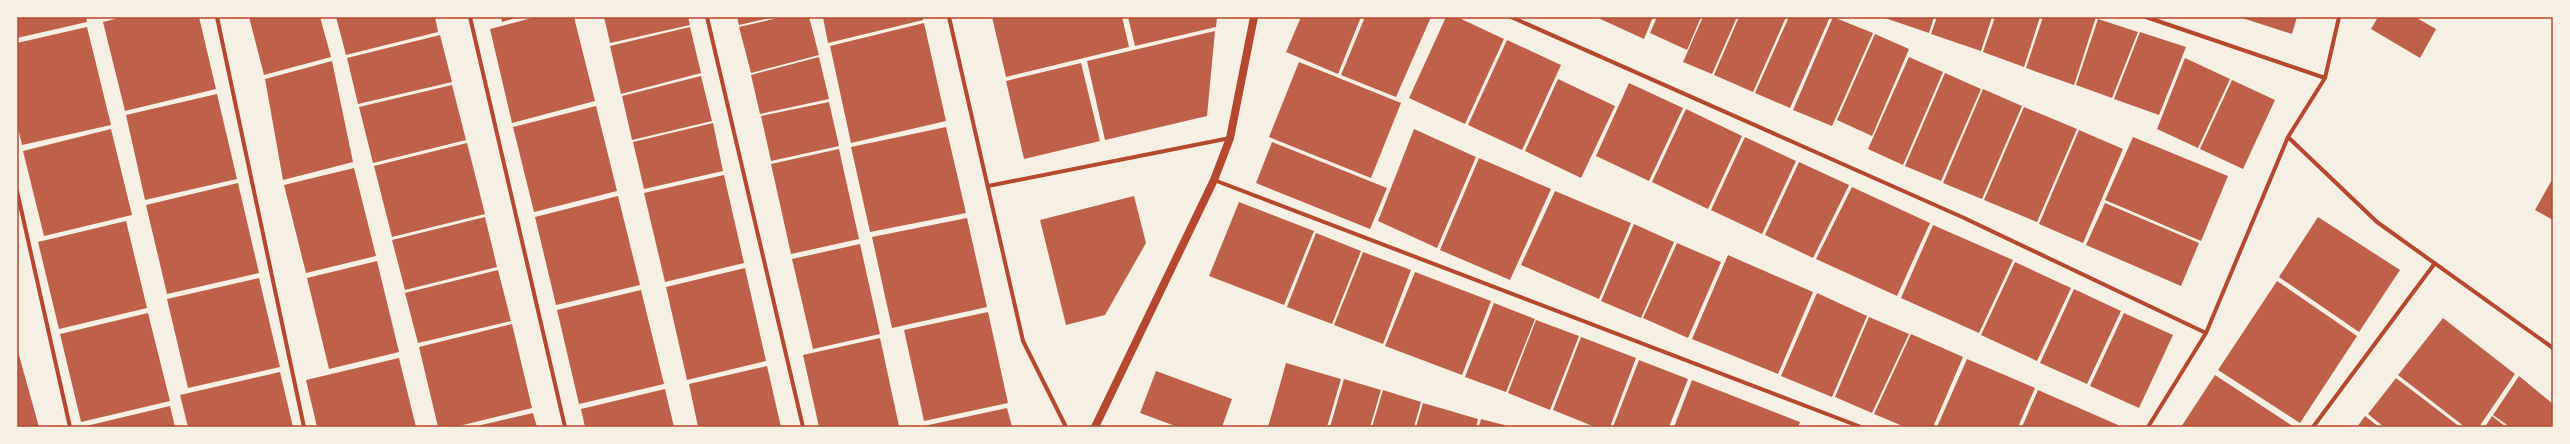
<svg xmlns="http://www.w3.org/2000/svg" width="2570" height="444" font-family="'Exo 2',sans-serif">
<rect width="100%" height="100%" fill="#f6efe4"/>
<path fill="#bf614a" d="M17 17H86L87 22 17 38Z
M123 17H199L216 89 125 111 103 22Z
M249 17H320L331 57 264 75Z
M336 17H435L438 32 346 55Z
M501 17H519L502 22Z
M536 17H574L595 101 512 123 490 29Z
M604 17H688L690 25 610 43Z
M737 17H770V18L739 25Z
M782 17H809L819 55 751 73 739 27Z
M823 17H923V20L828 43Z
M992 17H1122L1129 47 1006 77Z
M1128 17H1217L1216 27 1135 46Z
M1301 17H1361L1338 74 1286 52Z
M1365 17H1431L1396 97 1341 75Z
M1446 17H1457L1504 39 1465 124 1409 98Z
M1596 17H1653L1644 39Z
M1657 17H1701L1687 50 1650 33Z
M1703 17H1737L1712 74 1683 62Z
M1739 17H1786L1753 92 1714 75Z
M1789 17H1830L1790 108 1755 93Z
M1833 17 1873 33 1832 126 1793 110Z
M1882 17H1934L1929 33Z
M1937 17H1992L1981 51 1931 34Z
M1995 17H2040L2024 67 1983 52Z
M2043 17H2096L2074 85 2026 68Z
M2239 17H2297L2292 34Z
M2378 17H2415L2436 29 2420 58 2371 29Z
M2098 19 2138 32 2112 98 2076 85Z
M924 23 946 121 851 143 830 46Z
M87 27 111 125 22 145 17 124V43Z
M690 27 701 73 621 94 610 46Z
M1215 31 1207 116 1105 140 1087 61Z
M2140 32 2186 47 2159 115 2114 99Z
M1875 34 1909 49 1872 136 1837 120Z
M440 35 452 82 358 104 347 58Z
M1507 40 1561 65 1522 150 1468 125Z
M819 57 829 99 760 114 751 75Z
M1909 57 1943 72 1903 165 1868 149Z
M2185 58 2230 79 2198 148 2157 129Z
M332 61 353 162 283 180 265 79Z
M1299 62 1401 103 1371 178 1269 137Z
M1081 63 1100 141 1024 159 1006 81Z
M1945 73 1981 89 1941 181 1905 166Z
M701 76 712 121 632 140 622 96Z
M1558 79 1615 106 1581 178 1525 151Z
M2232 80 2275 100 2243 169 2200 149Z
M1629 83 1683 108 1649 181 1596 156Z
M452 85 466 140 373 163 359 107Z
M1983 89 2022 106 1982 199 1943 183Z
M217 94 237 179 145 200 126 115Z
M829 102 839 146 771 161 761 116Z
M596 106 617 191 534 212 513 127Z
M2024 107 2077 129 2037 222 1984 200Z
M1686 109 1742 136 1708 209 1652 182Z
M713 123 723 171 644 189 633 142Z
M946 127 966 213 870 232 851 147Z
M111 129 132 215 44 236 23 151Z
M1414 129 1476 157 1437 248 1378 221Z
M2079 130 2123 149 2083 243 2039 224Z
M1745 137 1796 161 1762 234 1711 210Z
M2133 137 2228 176 2201 241 2105 200Z
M1272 142 1387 188 1370 229 1256 183Z
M467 143 485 214 392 237 374 166Z
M839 149 859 239 791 254 771 164Z
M1479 158 1551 189 1510 280 1440 250Z
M1799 162 1849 185 1813 258 1765 235Z
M354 168 376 256 306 273 284 185Z
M724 175 744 263 665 282 644 193Z
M2553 178V220L2535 210Z
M238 183 259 273 167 294 146 205Z
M1852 187 1930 223 1897 296 1816 259Z
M1555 191 1631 223 1599 299 1521 265Z
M618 196 640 285 556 305 535 217Z
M1134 196 1146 243 1105 315 1066 325 1040 220Z
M1239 202 1314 231 1284 305 1209 276Z
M2105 203 2199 243 2181 286 2086 245Z
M485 217 497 267 405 290 392 240Z
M2318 217 2400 270 2359 332 2279 277Z
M967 218 987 307 892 328 872 237Z
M126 221 147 308 59 329 38 242Z
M1634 224 1674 242 1641 318 1601 301Z
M1933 225 2013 260 1979 333 1901 298Z
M1316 233 1361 251 1332 324 1287 307Z
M1677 243 1721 262 1688 338 1643 318Z
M860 244 880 334 813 349 792 259Z
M1363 252 1411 270 1383 344 1334 325Z
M1728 255 1813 292 1778 374 1692 339Z
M377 261 399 352 329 369 307 278Z
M2015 262 2071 288 2037 361 1981 335Z
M745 268 766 361 687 380 666 287Z
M498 270 511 321 418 343 405 293Z
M1415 272 1491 301 1462 375 1385 346Z
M259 278 280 367 188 388 167 299Z
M2277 281 2357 336 2300 423 2218 370Z
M2074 289 2121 311 2087 384 2040 363Z
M641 290 664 384 579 404 557 310Z
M1817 293 1867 316 1832 397 1781 376Z
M1494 303 1535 319 1506 392 1465 377Z
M988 312 1008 403 924 421 904 330Z
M148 313 170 401 81 422 60 334Z
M2124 313 2173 335 2139 408 2090 386Z
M1869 317 1909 334 1872 413 1835 397Z
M2443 318 2515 374 2479 427H2465L2398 375Z
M1536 320 1579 336 1550 410 1508 393Z
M512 324 532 408 455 427H438L419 347Z
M1911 334 1963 357 1933 427H1905L1874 414Z
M1581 337 1636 358 1610 427H1595L1553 410Z
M880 338 899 426 819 427 803 355Z
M17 348 39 427H17Z
M399 358 416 427H317L306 380Z
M1967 359 2035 388 2018 427H1937Z
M1639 360 1688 379 1669 427H1613Z
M1286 363 1341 379 1327 427H1268Z
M767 366 781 427H698L689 384Z
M1156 371 1232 399 1222 427H1178L1140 413Z
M280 372 293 427H188L180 395Z
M2215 375 2294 427H2181Z
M2519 376 2553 404V427H2510L2493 415Z
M2396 378 2460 427H2384L2368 414Z
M1344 379 1381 390 1370 427H1330Z
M1692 380 1800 422 1798 427H1674Z
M665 389 674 427H585L581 409Z
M1383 390 1421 402 1414 427H1372Z
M2038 390 2118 425 2117 427H2022Z
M1423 403 1478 419 1476 427H1416Z
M170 406 175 427H86V426Z
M1007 408 1012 427H924V426Z
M533 413 537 427H477V426Z
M2365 416 2379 427H2357Z
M2492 416 2506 427H2485Z
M1481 419 1508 426V427H1479Z"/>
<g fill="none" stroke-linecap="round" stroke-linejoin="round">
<path stroke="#b5482f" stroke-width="4" d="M217 17 304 427
M470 17 565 427
M707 17 803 427
M949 17 1023 341 1066 427
M1511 17 1962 217 2206 333
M2146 17 2325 78
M2288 137 2377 222 2553 348
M1214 180 1861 427
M988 186 1230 138
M17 191 70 427
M2148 427 2206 333 2288 137 2325 78 2339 17
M2313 427 2435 263"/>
<path stroke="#b5482f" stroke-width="8" d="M1095 427 1214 180 1230 138 1254 17"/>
</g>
<rect width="2570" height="444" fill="none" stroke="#f6efe4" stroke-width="36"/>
<rect x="18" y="18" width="2534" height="408" fill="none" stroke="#b5482f" stroke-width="1.5"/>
</svg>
